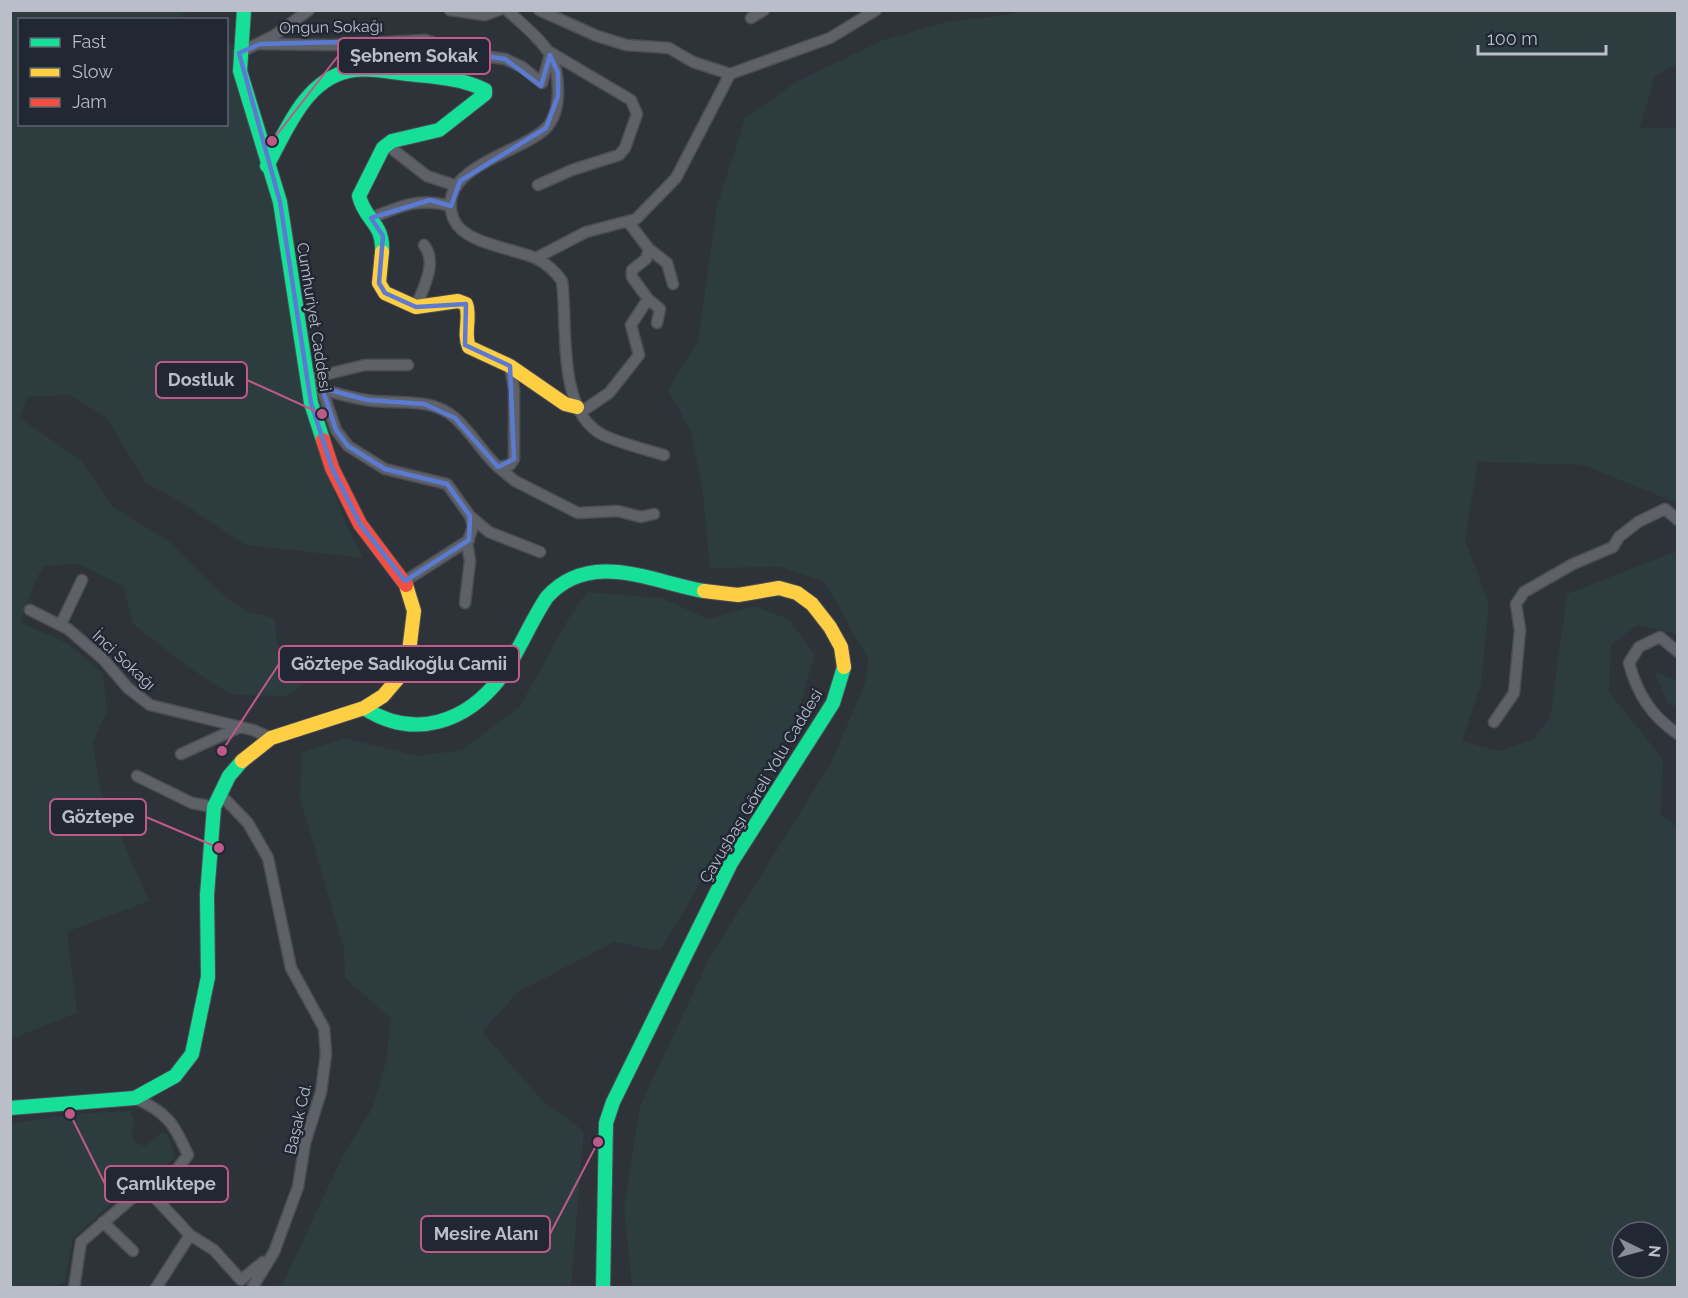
<svg xmlns="http://www.w3.org/2000/svg" width="1688" height="1298" font-family="Raleway,sans-serif">
<rect width="100%" height="100%" fill="#2e3239"/>
<path fill="#2c3c3f" fill-rule="evenodd" d="M11 11H191L174 19 20 20V124H226L227 45 231 42 255 138 277 207 318 443 344 520 363 558 245 545 179 501 146 483 107 418 70 395 27 397 20 418 81 460 113 507 170 542 223 595 249 612 274 618 281 673 303 684 286 696 231 695 185 665 132 623 124 587 79 564 44 566 35 581 21 623 69 644 103 674 107 711 93 742 100 789 149 901 67 932 77 1013 11 1039Z
M1018 11H1677V64L1655 76 1640 128H1677V503L1583 465 1478 462 1465 540 1489 604 1481 684 1462 741 1499 751 1532 740 1550 718 1567 594 1674 552 1677 554V634L1637 625 1611 645 1609 692 1663 759 1661 815 1677 827V1287H632L624 1208 640 1106 710 957 831 763 865 683 868 659 824 581 780 567 710 568 702 485 690 430 668 390 698 341 717 206 745 118 796 82 881 41 945 22 1012 14ZM1622 1232H1658V1268H1622Z
M587 592 662 598 708 619 754 606 788 619 815 654 795 723 660 951 614 942 518 992 482 1032 544 1102 584 1131 571 1287H281L345 1151 372 1109 386 1062 391 1019 345 978 344 950 300 798 302 752 344 738 418 756 462 750 520 706 570 616Z
M1654 672 1677 680V709L1668 704Z
M131 1111 134 1119 132 1138 136 1143 145 1146 161 1133 168 1134 175 1157 165 1168 117 1198 73 1238 65 1281 55 1287H11V1123L88 1113Z"/>
<g fill="none" stroke-linecap="round" stroke-linejoin="round">
<defs>
<path id="street" d="M450 10 485 15 499 10
M507 10C522 24 541 39 551 56 557 68 558 79 558 91 558 103 555 117 548 126 525 153 431 167 454 220 465 244 513 248 535 258 546 263 555 271 562 281 568 325 556 411 603 435 622 444 644 449 664 455
M539 10 597 36 626 45 669 48 693 62 730 74
M751 18 764 10
M260 44 332 45 425 40 463 53 505 59 522 67 542 83 550 55
M239 53 275 35 309 10
M387 145 427 176 457 186
M538 185 572 170 619 155 625 148 637 114 631 100 548 51
M371 218C401 206 419 197 451 206
M629 223 649 249 646 259 632 270V277L648 299 660 309 657 323
M649 249 667 263 673 284
M536 258 586 232 636 219 676 178 730 74 830 38 876 10
M416 307C423 288 438 263 424 245
M307 379 365 365H408
M308 386C327 390 347 397 366 400 396 405 430 396 455 418 471 432 482 452 498 467L510 465 514 459V390L510 366
M322 389 336 430 348 446 385 469 447 484 470 516 489 532 540 552
M581 412 609 393 639 355 631 325 648 299
M498 467 515 481 578 513 618 511 641 517 654 514
M405 581 469 540
M465 603 470 561 467 543 473 527 470 516
M30 610 68 629 103 659 128 688 150 705 253 730 271 738
M61 624 82 580
M1678 652 1660 637 1639 647 1629 663C1637 693 1651 716 1678 734
M1494 722 1514 693 1520 630 1516 604 1524 592 1573 564 1613 547 1619 537 1638 522 1665 509 1678 520
M181 754 240 727
M137 776 192 803 214 807
M220 794 248 823 268 858 291 968 324 1028 326 1054 321 1092 305 1143 298 1187 274 1252 252 1288
M146 1188 190 1235 214 1250 241 1280 263 1262
M103 1222 133 1251
M74 1288 81 1242 139 1192 175 1172 188 1155C174 1124 168 1113 135 1098
M156 1288 190 1235"/>
<path id="fast" d="M244 10 240 71 280 202 311 403 323 440
M267 166C286 131 305 80 349 71 368 67 389 72 408 74 434 77 461 78 485 90V94L439 130 392 141 383 148 359 196C365 221 384 223 382 252
M364 708C414 740 466 723 501 677 519 652 530 622 547 597 591 549 652 582 704 591
M10 1108 135 1098 175 1076 192 1054 208 977 207 895 214 807 229 776 242 761
M603 1288 606 1123 613 1102 731 863 833 703 844 667"/>
<path id="slow" d="M382 252 379 283 385 293 416 307 458 301 466 304C471 318 463 333 469 347L510 366 565 404 577 407
M704 591 738 595 779 588 797 593 812 604 830 627 841 647 844 667
M242 761 271 738 364 708 383 696 407 668 414 611 406 585"/>
<path id="jam" d="M323 440 332 468 360 524 406 585"/>
</defs>
<use href="#street" stroke="#4c4e54" stroke-width="13"/>
<use href="#fast" stroke="#4c4e54" stroke-width="16"/>
<use href="#slow" stroke="#4c4e54" stroke-width="16"/>
<use href="#jam" stroke="#4c4e54" stroke-width="16"/>
<use href="#street" stroke="#5e6167" stroke-width="10"/>
<use href="#fast" stroke="#16e098" stroke-width="14"/>
<use href="#slow" stroke="#ffcf43" stroke-width="14"/>
<use href="#jam" stroke="#f24e42" stroke-width="14"/>
</g>
<path fill="none" stroke="#5b7bd2" stroke-width="4.5" stroke-linejoin="round" d="M425 40 463 53 505 59 541 86 550 55 558 73V96L546 128 460 181 451 206 430 200 371 218 383 236 379 283 385 293 416 307 466 304 465 345 510 366 514 459 498 467 455 418 424 404 367 400 322 388 336 430 348 446 385 469 447 484 470 516 469 540 405 581 360 524 332 468 311 403 280 202 239 53 260 44Z"/>
<g text-anchor="middle" dominant-baseline="central" stroke-width="5" stroke-linejoin="round" paint-order="stroke">
<g font-size="16" fill="#b9bec9" stroke="#212833">
<text transform="translate(331 27) rotate(-1)">Ongun Sokağı</text>
<text transform="translate(314 317) rotate(81)">Cumhuriyet Caddesi</text>
<text transform="translate(124 660) rotate(43)">İnci Sokağı</text>
<text transform="translate(761 786) rotate(-59)">Çavuşbaşı Göreli Yolu Caddesi</text>
<text transform="translate(298 1119) rotate(-77)">Başak Cd.</text>
</g>
</g>
<path fill="none" stroke="#be5a87" stroke-width="2" d="M272 141L338 56M322 414L247 380M222 751L279 664M219 848L146 817M70 1114L105 1184M598 1142L550 1234"/>
<g fill="#be5a87" stroke="#212833" stroke-width="2">
<circle cx="272" cy="141" r="6"/>
<circle cx="322" cy="414" r="6"/>
<circle cx="222" cy="751" r="6"/>
<circle cx="219" cy="848" r="6"/>
<circle cx="70" cy="1114" r="6"/>
<circle cx="598" cy="1142" r="6"/>
</g>
<g fill="#212833" stroke="#be5a87" stroke-width="2">
<rect x="338" y="38" width="152" height="36" rx="6"/>
<rect x="156" y="362" width="91" height="36" rx="6"/>
<rect x="279" y="646" width="240" height="36" rx="6"/>
<rect x="50" y="799" width="96" height="36" rx="6"/>
<rect x="105" y="1166" width="123" height="36" rx="6"/>
<rect x="421" y="1216" width="129" height="36" rx="6"/>
</g>
<g font-size="18" text-anchor="middle" font-weight="bold" fill="#b9bec9">
<text x="414" y="62">Şebnem Sokak</text>
<text x="201" y="386">Dostluk</text>
<text x="399" y="670">Göztepe Sadıkoğlu Camii</text>
<text x="98" y="823">Göztepe</text>
<text x="166" y="1190">Çamlıktepe</text>
<text x="486" y="1240">Mesire Alanı</text>
</g>
<rect width="1688" height="1298" fill="none" stroke="#b9bec9" stroke-width="24"/>
<rect x="18" y="18" width="210" height="108" fill="#212833" stroke="#5e646f" stroke-width="1.5"/>
<rect x="30" y="38" width="30" height="9" fill="#16e098" stroke="#5e646f" stroke-width="1.5"/>
<text x="72" y="48" font-size="18" fill="#b9bec9">Fast</text>
<rect x="30" y="68" width="30" height="9" fill="#ffcf43" stroke="#5e646f" stroke-width="1.5"/>
<text x="72" y="78" font-size="18" fill="#b9bec9">Slow</text>
<rect x="30" y="98" width="30" height="9" fill="#f24e42" stroke="#5e646f" stroke-width="1.5"/>
<text x="72" y="108" font-size="18" fill="#b9bec9">Jam</text>
<g transform="translate(1640 1250) rotate(95)"><circle r="28" fill="#212833" stroke="#5e646f" stroke-width="1.5"/>
<path d="M0-4.5L10 22L0 15L-10 22Z" fill="#888d97"/>
<text y="-9" font-size="16" font-weight="bold" text-anchor="middle" fill="#b9bec9">N</text>
</g>
<path d="M1478 45v9h128v-9" fill="none" stroke="#b9bec9" stroke-width="3"/>
<text x="1487" y="45" font-size="18" fill="#b9bec9" stroke="#212833" stroke-width="4.5" paint-order="stroke">100 m</text>
</svg>
